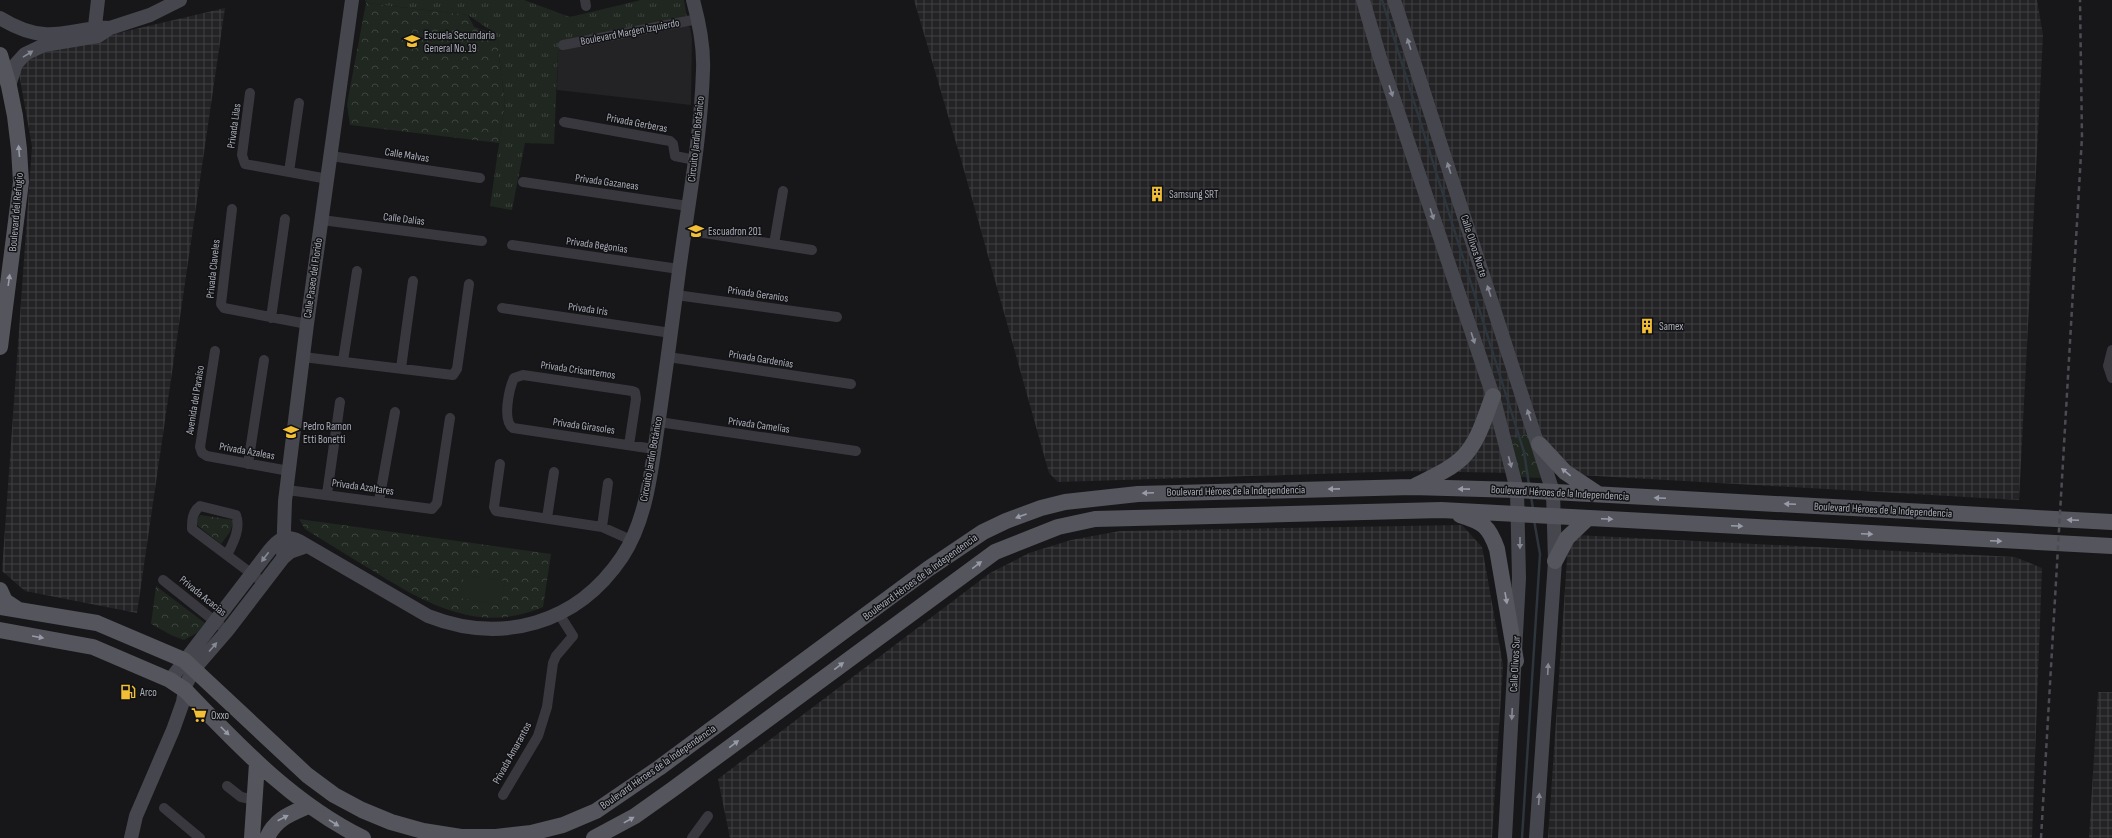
<svg xmlns="http://www.w3.org/2000/svg" width="2112" height="838" font-family="'Sofia Sans Condensed',sans-serif">
<defs>
<pattern id="industrial-grid" width="8" height="8" patternUnits="userSpaceOnUse"><rect width="8" height="8" fill="#232326"/><path d="M0 4h8M4 0v8" fill="none" stroke="#404043"/></pattern>
<pattern id="grass-tufts" width="24" height="20" patternUnits="userSpaceOnUse"><rect width="24" height="20" fill="#1f2720"/><path d="M3 7l-1-3M5 7V3M7 7l1-3M15 17l-1-3M17 17v-4M19 17l1-3" fill="none" stroke="#3d443e"/></pattern>
<pattern id="forest-crowns" width="20" height="18" patternUnits="userSpaceOnUse"><rect width="20" height="18" fill="#1f2720"/><path d="M2 6a3 3 0 1 1 6 0M12 15a3 3 0 1 1 6 0" fill="none" stroke="#3d443e"/></pattern>
</defs>
<rect width="100%" height="100%" fill="#171719"/>
<path fill="#232326" d="M684 24 690 27 692 38 691 105 557 90 558 51Z"/>
<path fill="url(#industrial-grid)" d="M914 0H2037L2043 35 2019 500 1561 474 1410 471 1058 482 1049 473 962 163Z
M225 8 137 613 25 591 2 571 32 146 16 57Z
M1462 525 1482 547 1503 665 1492 838H730L718 779 990 573 1029 553 1071 540 1120 531Z
M1576 535 2015 557 2042 568 2032 838H1548L1568 544Z
M2098 692H2112V838H2089Z"/>
<path fill="url(#grass-tufts)" d="M365 0H524L570 17 641 0H684L687 18 558 51 554 144 525 143 512 210 490 206 505 103 496 34 468 15 366 3Z"/>
<path fill="url(#forest-crowns)" d="M366 3 468 15 474 27 496 34 505 103 499 143 350 125 347 104Z
M1529 432 1541 478 1520 477 1511 440Z
M200 515 234 520 230 532 221 544 198 526 196 522Z
M299 519 551 554 543 607C480 634 428 605 375 572 351 558 328 543 305 529Z
M156 586 205 623 197 633 184 640 171 635 151 624Z"/>
<path fill="#1f2720" d="M464 575 505 581 501 605 460 598Z"/>
<g fill="none" stroke-linecap="round" stroke-linejoin="round">
<path stroke="#2d353d" stroke-width="2.5" d="M1382 0 1524 452 1529 485
M1531 496 1533 509
M1522 838 1540 554 1534 520"/>
<path stroke="#38383e" stroke-width="10" d="M585 0 586 6
M563 45 698 19
M250 93 242 155 245 164 328 179
M564 122 670 141 673 144 675 156 695 160
M331 156 480 178
M289 172 299 103
M523 182 688 206
M232 209 221 304 224 308 307 324
M322 220 482 241
M685 230 812 250
M774 244 783 191
M512 245 679 269
M676 295 837 317
M502 308 671 333
M271 318 285 219
M2112 350 2108 366 2112 378
M215 351 200 447 202 453 207 456 289 471
M303 357 453 375 457 369 469 284
M668 357 851 384
M343 361 357 271
M401 368 413 281
M659 422 856 451
M629 445 636 399 635 392 632 391 523 375 514 378C509 389 502 421 513 428L654 449
M248 464 264 360
M500 464 494 507 496 511 602 527 631 540
M287 490 432 509 437 503 450 418
M327 494 340 402
M379 501 395 412
M547 518 554 472
M602 527 608 483
M227 555C233 543 241 529 236 515L200 506C192 512 192 520 192 529L264 583
M163 580 227 631
M227 786 241 797 255 800
M503 795 538 736 547 707 553 663 556 656 573 636 559 614
M164 808 200 838
M692 838 708 816"/>
<path stroke="#46474e" stroke-width="14" d="M1363 0 1380 58 1493 396 1517 490 1519 578 1505 838
M1394 0 1553 492 1555 561 1536 838
M0 18C13 26 29 33 44 34 66 36 87 26 110 28
M98 36 95 26 98 0
M9 86 16 64 25 54 44 45 98 36 110 28 150 15 180 0
M283 558 285 501 307 324 352 0
M170 680 269 551C278 540 284 534 299 541L428 616C502 645 577 624 622 557 646 521 651 473 657 432 665 378 672 325 679 271 688 204 701 138 703 70 704 48 699 22 693 0
M131 838 136 816 173 730 183 702 186 684 195 668 227 631 283 558 290 552 307 546"/>
<path stroke="#54555d" stroke-width="16" d="M0 55 9 86 15 116 19 149 21 182 0 347
M1539 444 1565 472 1598 494
M1413 487C1430 478 1450 470 1463 457 1479 441 1485 416 1493 396
M1460 515C1483 522 1489 526 1497 549L1516 661
M1555 561 1567 538 1588 518
M0 590 5 601 17 609
M0 607 97 623 184 660 307 775 334 795 362 810 391 822 423 831 461 837H496L531 833 563 825 596 811 659 768 928 569 983 532 1006 521 1041 508 1065 502 1138 494 1412 487 1517 490 2112 522
M0 630 93 647 170 680 185 690C239 746 292 803 363 838
M252 838 257 763
M267 838C275 819 290 814 308 806
M594 838 635 816 673 789 995 552 1058 527 1095 519 1441 510 2112 546"/>
<path stroke="#4b4c53" stroke-width="2.5" stroke-dasharray="5 4" stroke-linecap="butt" d="M2041 838 2082 137 2080 0"/>
</g>
<defs><path id="oneway-solid" d="M-6-.8H1V-3.2L6.5 0L1 3.2V.8H-6Z"/></defs>
<g fill="#868994">
<use href="#oneway-solid" transform="translate(1409 44) rotate(-108)"/>
<use href="#oneway-solid" transform="translate(28 54) rotate(-32)"/>
<use href="#oneway-solid" transform="translate(1391 91) rotate(72)"/>
<use href="#oneway-solid" transform="translate(1449 168) rotate(-108)"/>
<use href="#oneway-solid" transform="translate(1432 214) rotate(72)"/>
<use href="#oneway-solid" transform="translate(1489 291) rotate(-108)"/>
<use href="#oneway-solid" transform="translate(1473 338) rotate(72)"/>
<use href="#oneway-solid" transform="translate(1529 415) rotate(-108)"/>
<use href="#oneway-solid" transform="translate(1510 462) rotate(75)"/>
<use href="#oneway-solid" transform="translate(1520 543) rotate(90)"/>
<use href="#oneway-solid" transform="translate(265 557) rotate(127)"/>
<use href="#oneway-solid" transform="translate(213 647) rotate(-49)"/>
<use href="#oneway-solid" transform="translate(1548 669) rotate(-87)"/>
<use href="#oneway-solid" transform="translate(1512 714) rotate(93)"/>
<use href="#oneway-solid" transform="translate(1539 799) rotate(-86)"/>
</g>
<g fill="#989ba7">
<use href="#oneway-solid" transform="translate(19 151) rotate(-95)"/>
<use href="#oneway-solid" transform="translate(9 280) rotate(-82)"/>
<use href="#oneway-solid" transform="translate(1566 472) rotate(-141)"/>
<use href="#oneway-solid" transform="translate(1334 489) rotate(179)"/>
<use href="#oneway-solid" transform="translate(1464 489) rotate(-179)"/>
<use href="#oneway-solid" transform="translate(1148 493) rotate(178)"/>
<use href="#oneway-solid" transform="translate(1660 498) rotate(-177)"/>
<use href="#oneway-solid" transform="translate(1790 504) rotate(-177)"/>
<use href="#oneway-solid" transform="translate(1021 516) rotate(160)"/>
<use href="#oneway-solid" transform="translate(1607 519) rotate(3)"/>
<use href="#oneway-solid" transform="translate(2073 520) rotate(-177)"/>
<use href="#oneway-solid" transform="translate(1737 526) rotate(3)"/>
<use href="#oneway-solid" transform="translate(1867 534) rotate(3)"/>
<use href="#oneway-solid" transform="translate(1996 541) rotate(3)"/>
<use href="#oneway-solid" transform="translate(977 565) rotate(-37)"/>
<use href="#oneway-solid" transform="translate(1506 598) rotate(80)"/>
<use href="#oneway-solid" transform="translate(38 637) rotate(10)"/>
<use href="#oneway-solid" transform="translate(839 666) rotate(-37)"/>
<use href="#oneway-solid" transform="translate(225 731) rotate(45)"/>
<use href="#oneway-solid" transform="translate(734 744) rotate(-37)"/>
<use href="#oneway-solid" transform="translate(283 818) rotate(-27)"/>
<use href="#oneway-solid" transform="translate(629 820) rotate(-29)"/>
<use href="#oneway-solid" transform="translate(334 823) rotate(32)"/>
</g>
<defs>
<symbol id="school-bare" viewBox="-9 -9 18 18"><path d="M0-5L7-2L0 1L-7-2ZM-4 1L0 2.5L4 1V4Q0 6-4 4Z" fill="#f2bf35" stroke="#121214" stroke-width="2.5" paint-order="stroke"/></symbol>
<symbol id="building-bare" viewBox="-9 -9 18 18"><path d="M-4-6H4V6H1V3H-1V6H-4ZM-2.5-4.3h1.7v1.8h-1.7ZM.8-4.3h1.7v1.8H.8ZM-2.5-1h1.7V.8h-1.7ZM.8-1h1.7V.8H.8Z" fill="#f2bf35" stroke="#121214" stroke-width="2.5" paint-order="stroke"/></symbol>
<symbol id="fuel-bare" viewBox="-9 -9 18 18"><path d="M-5.5-6h7V0h2V4h1.3V-2.5L3-4.5l.8-.8L6-3V5H2.5V1h-1V6h-7ZM-4.2-4.7v3.2H.2V-4.7Z" fill="#f2bf35" stroke="#121214" stroke-width="2.5" paint-order="stroke"/></symbol>
<symbol id="supermarket-bare" viewBox="-9 -9 18 18"><path d="M-6-5.5h2.5l.6 2H6L4.5 2H-2.5L-4.4-4H-6ZM-1.5 3.2a1.3 1.3 0 1 0 .1 0ZM3 3.2a1.3 1.3 0 1 0 .1 0Z" fill="#f2bf35" stroke="#121214" stroke-width="2.5" paint-order="stroke"/></symbol>
</defs>
<g fill-rule="evenodd">
<use href="#school-bare" x="401" y="30" width="22" height="22"/>
<use href="#building-bare" x="1146" y="183" width="22" height="22"/>
<use href="#school-bare" x="685" y="220" width="22" height="22"/>
<use href="#building-bare" x="1636" y="315" width="22" height="22"/>
<use href="#school-bare" x="280" y="421" width="22" height="22"/>
<use href="#fuel-bare" x="117" y="681" width="22" height="22"/>
<use href="#supermarket-bare" x="188" y="704" width="22" height="22"/>
</g>
<g text-anchor="middle" dominant-baseline="central" stroke-width="3" stroke-linejoin="round" paint-order="stroke">
<g font-size="11" fill="#a9adb9" stroke="#121214">
<text transform="translate(630 32) rotate(-11)">Boulevard Margen Izquierdo</text>
<text transform="translate(637 123) rotate(11)">Privada Gerberas</text>
<text transform="translate(234 126) rotate(-82)">Privada Lilas</text>
<text transform="translate(696 139) rotate(-84)">Circuito Jardín Botánico</text>
<text transform="translate(407 155) rotate(9)">Calle Malvas</text>
<text transform="translate(607 182) rotate(8)">Privada Gazaneas</text>
<text transform="translate(16 212) rotate(-85)">Boulevard del Refugio</text>
<text transform="translate(404 219) rotate(7)">Calle Dalias</text>
<text transform="translate(597 245) rotate(8)">Privada Begonias</text>
<text transform="translate(1474 246) rotate(72)">Calle Olivos Norte</text>
<text transform="translate(213 269) rotate(-84)">Privada Claveles</text>
<text transform="translate(313 278) rotate(-82)">Calle Paseo del Florido</text>
<text transform="translate(758 294) rotate(8)">Privada Geranios</text>
<text transform="translate(588 309) rotate(8)">Privada Iris</text>
<text transform="translate(761 359) rotate(9)">Privada Gardenias</text>
<text transform="translate(578 370) rotate(8)">Privada Crisantemos</text>
<text transform="translate(195 400) rotate(-81)">Avenida del Paraíso</text>
<text transform="translate(759 425) rotate(8)">Privada Camelias</text>
<text transform="translate(584 426) rotate(8)">Privada Girasoles</text>
<text transform="translate(247 451) rotate(10)">Privada Azaleas</text>
<text transform="translate(651 459) rotate(-80)">Circuito Jardín Botánico</text>
<text transform="translate(363 487) rotate(8)">Privada Azaltares</text>
<text transform="translate(1236 491) rotate(-1)">Boulevard Héroes de la Independencia</text>
<text transform="translate(1560 493) rotate(3)">Boulevard Héroes de la Independencia</text>
<text transform="translate(1883 510) rotate(3)">Boulevard Héroes de la Independencia</text>
<text transform="translate(920 577) rotate(-36)">Boulevard Héroes de la Independencia</text>
<text transform="translate(203 596) rotate(39)">Privada Acacias</text>
<text transform="translate(1515 664) rotate(-87)">Calle Olivos Sur</text>
<text transform="translate(512 753) rotate(-61)">Privada Amarantos</text>
<text transform="translate(658 767) rotate(-35)">Boulevard Héroes de la Independencia</text>
</g>
<g font-size="11" fill="#a9adb9" stroke="#121214" text-anchor="start">
<text x="424" y="35">Escuela Secundaria<tspan x="424" dy="13">General No. 19</tspan></text>
<text x="1169" y="194">Samsung SRT</text>
<text x="708" y="231">Escuadron 201</text>
<text x="1659" y="326">Samex</text>
<text x="303" y="426">Pedro Ramon<tspan x="303" dy="13">Etti Bonetti</tspan></text>
<text x="140" y="692">Arco</text>
<text x="211" y="715">Oxxo</text>
</g>
</g>
</svg>
